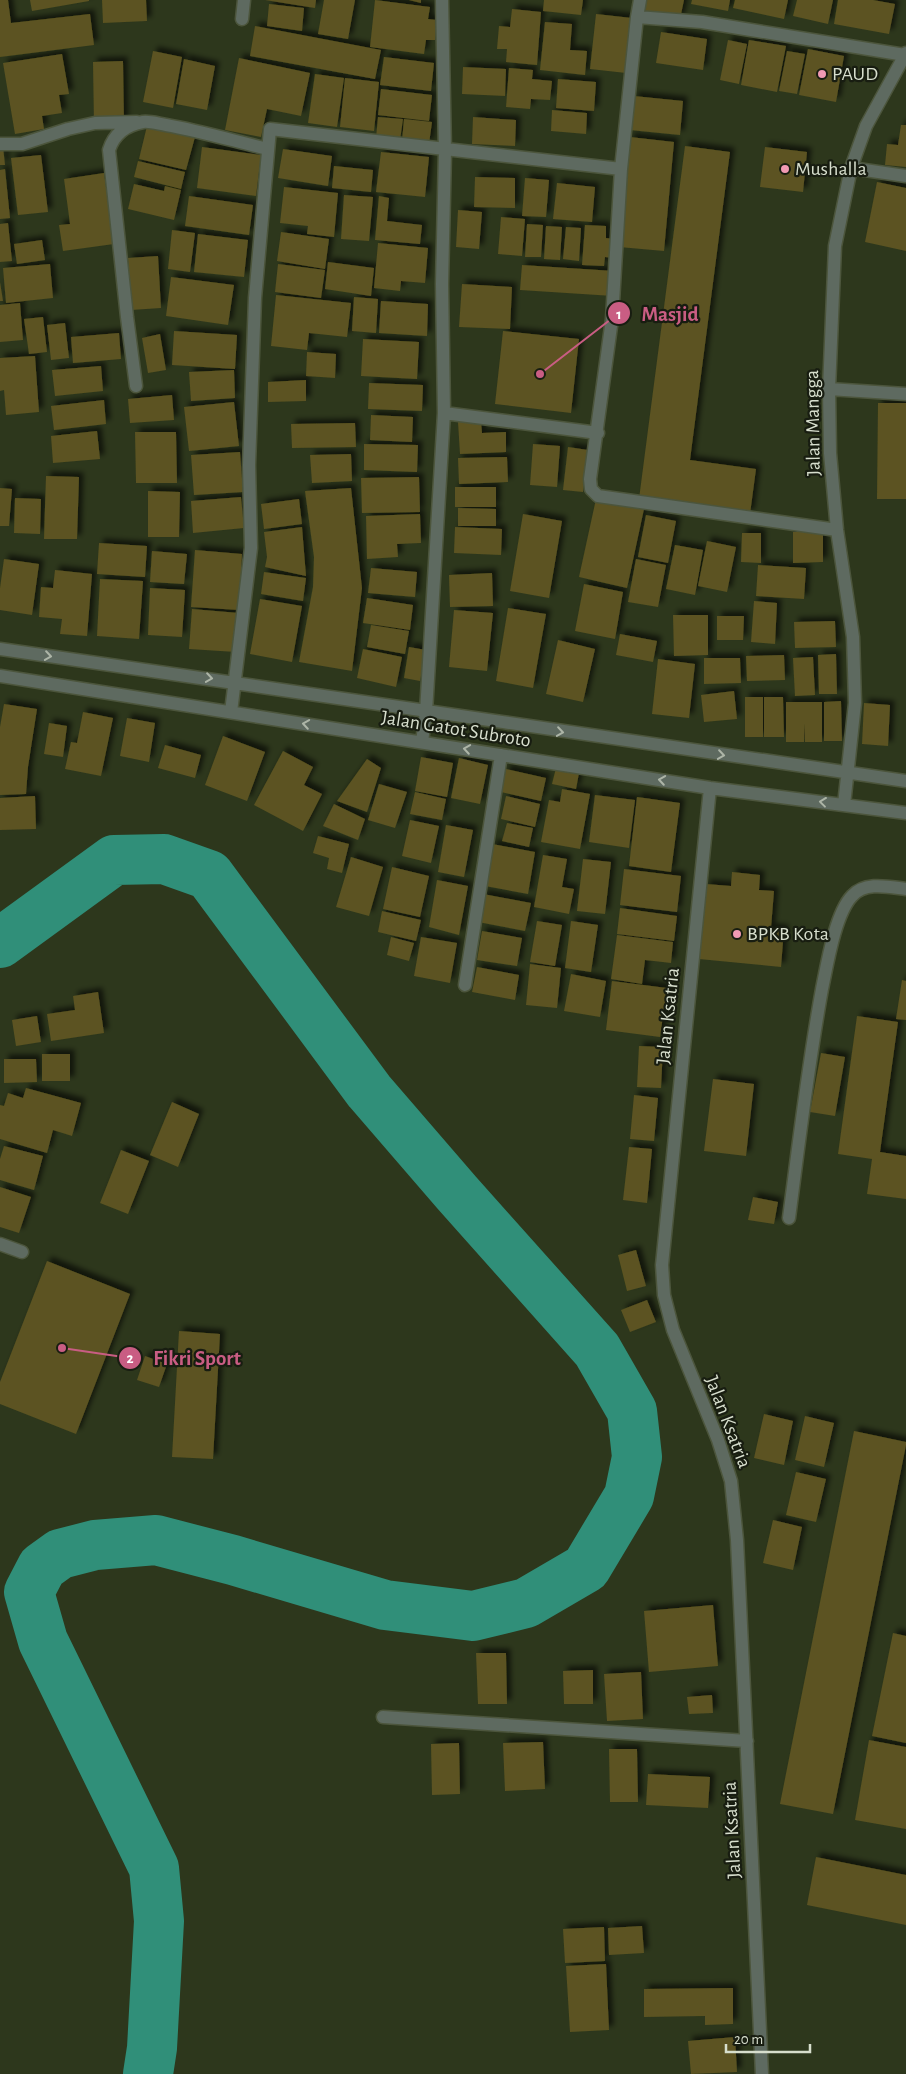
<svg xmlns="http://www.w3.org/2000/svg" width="906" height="2074" font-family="'Alegreya Sans',sans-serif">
<defs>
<filter id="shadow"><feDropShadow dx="4.5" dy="-4.5" stdDeviation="2.5" flood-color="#0009"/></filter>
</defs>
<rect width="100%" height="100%" fill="#2d371c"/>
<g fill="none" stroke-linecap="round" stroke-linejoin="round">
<path stroke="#308f79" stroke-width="50" d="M0 943 114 860 164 859 209 875 369 1091 457 1193 597 1350 632 1411 637 1457 629 1496 586 1568 526 1603 473 1616 385 1605 233 1560 156 1540 95 1545 60 1554 42 1567 29 1592 43 1641 154 1868 159 1921 152 2048 148 2074"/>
</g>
<path fill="#5b5321" filter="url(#shadow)" d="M0 0H8L11 23 90 14 94 45 0 57Z
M30 0H89V1L32 11Z
M102 0H146L147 21 103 23Z
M265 0H316L315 8Z
M324 0H355L348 39 318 34Z
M375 0 430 7 428 19 437 20 435 40H426L424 54 370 47Z
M409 0H421V3Z
M544 0H583L581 15 543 11Z
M643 0H684L680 19 641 12Z
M692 0H730L728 11 691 4Z
M735 0H788L784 19 733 8Z
M797 0H833L828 24 793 16Z
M838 0H873L895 4 889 34 834 24Z
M269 4 304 8 302 31 267 26Z
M512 9 541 12 537 65 506 62 507 49H497L499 26 510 27Z
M596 14 632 18 626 73 590 69Z
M545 22 572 24 570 50 587 51 585 75 540 70Z
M255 26 381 50 375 79 250 56Z
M661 32 707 39 703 70 656 63Z
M728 40 747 44 739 84 720 80Z
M749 40 786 46 777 92 741 85Z
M808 49 844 56 836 102 799 95Z
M153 51 182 57 173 108 143 102Z
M787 51 805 54 797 94 779 91Z
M62 54 69 94 59 95 62 113 42 116 44 129 15 134 3 63Z
M384 57 434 63 431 91 380 85Z
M239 58 310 73 301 116 267 109 261 137 225 130Z
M184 59 215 66 207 110 176 104Z
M123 61 124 125H94L93 62Z
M463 67 506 69 505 96 462 94Z
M509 68 533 70 532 79 552 81 550 100 531 99 530 109 506 107Z
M315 74 344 78 337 127 308 123Z
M345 78 379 82 374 131 340 127Z
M558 79 596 82 594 111 556 108Z
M381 89 432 95 429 121 378 115Z
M634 96 683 101 680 135 630 130Z
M552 110 587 113 586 134 551 131Z
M378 117 403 119 400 140 376 138Z
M473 117 516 120 515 146 472 144Z
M404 119 432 122 429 144 402 141Z
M901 125H906V167L885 165 887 144 898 145Z
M147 126 195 137 186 170 139 159Z
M630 137 674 142 664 251 619 247Z
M685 146 730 152 690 460 756 469 750 514 639 499Z
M0 147H3L5 165H0Z
M202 147 261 155 256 196 197 188Z
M765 147 807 152 803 192 760 187Z
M283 149 332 156 328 186 278 178Z
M381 152 429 157 425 197 376 192Z
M41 155 48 212 18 215 11 158Z
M138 161 185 172 181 189 134 177Z
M334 166 373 170 371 192 332 188Z
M5 169 10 218 0 219V170Z
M104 173 114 244 63 251 59 225 70 224 64 179Z
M475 177 515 178V208L474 207Z
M525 178 549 180 546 217 522 216Z
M877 182 906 188V251L865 242Z
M557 183 595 187 592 222 553 219Z
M134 184 164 191 165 186 181 190 174 220 128 209Z
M284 187 338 193 334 237 307 234 308 226 280 223Z
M344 195 373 197 369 241 341 239Z
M189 196 253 205 249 235 185 226Z
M379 196 389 198 387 221 422 225 420 244 375 240Z
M458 210 482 212 479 249 456 247Z
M501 217 525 219 522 256 498 254Z
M8 223 12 261 0 262V224Z
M527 224 543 225 541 257H525Z
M585 225 606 226V238L614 239 613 258 605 257 604 266 582 265Z
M546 226 562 227 560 260 544 259Z
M566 227 581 228 579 261 563 259Z
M172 230 195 233 190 272 168 269Z
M281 232 329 239 325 269 277 261Z
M198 234 248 240 244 277 194 272Z
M42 240 45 260 17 264 14 244Z
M378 243 428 248 425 283 401 281 400 291 374 288Z
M158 256 161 308 131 310 128 258Z
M328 262 374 268 371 296 325 289Z
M50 264 53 298 6 303 3 268Z
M278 264 325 270 321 298 275 292Z
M522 265 614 271 613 296 520 290Z
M171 277 234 285 228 325 166 316Z
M0 282 3 301H0Z
M462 284 512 287 510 329 459 327Z
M276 295 351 303 347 337 309 333 307 350 271 346Z
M354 297 378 299 376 333 352 331Z
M381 301 428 304 427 336 379 333Z
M20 303 23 340 0 342V305Z
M43 317 47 352 29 354 24 319Z
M65 323 69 358 51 360 47 325Z
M174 331 237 335 235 369 172 365Z
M503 331 579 339 571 413 495 404Z
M119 333 121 359 73 363 71 337Z
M160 334 166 370 148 373 142 338Z
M363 339 419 342 417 379 361 376Z
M307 352 336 354 335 378 306 376Z
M35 356 39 412 6 415 4 390 0 391V358Z
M101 366 103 391 55 396 52 370Z
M234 370 235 398 191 401 189 372Z
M306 380V401L268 402V382Z
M369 383 423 385 422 411 368 409Z
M172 395 174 420 130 423 128 399Z
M104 400 106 424 54 430 51 406Z
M234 402 239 446 189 451 184 407Z
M878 403H906V499H877Z
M371 415 413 417 412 442 370 440Z
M458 422H481L482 433 506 432V452L460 454Z
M355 423 356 447 292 448 291 424Z
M97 431 100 459 53 463 51 436Z
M135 432H176L177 483H136Z
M364 444 418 445 417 472 364 470Z
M533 444 560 446 557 487 530 485Z
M568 447 588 450 583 492 563 490Z
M240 452 243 492 194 495 191 455Z
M351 454 352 481 312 483 310 455Z
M507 457 508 482 459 484 458 458Z
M46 476 79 477 77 539H44Z
M419 477 420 512 362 513 361 478Z
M455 487H496V507H455Z
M0 488 12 489 9 526H0Z
M351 488 362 588 352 671 299 662 313 587 314 557 305 491Z
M148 491 180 492 179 537H148Z
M241 497 244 528 193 533 191 501Z
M15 498 41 499 40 534 14 533Z
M299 499 302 524 264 529 261 504Z
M596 499 644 509 627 588 579 577Z
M458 508 496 509V526H458Z
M420 514 421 543 397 544 398 557 367 559 366 516Z
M523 514 562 521 549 598 510 591Z
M646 515 676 521 668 563 638 557Z
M302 527 306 576 265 567 267 557 264 532Z
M455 527 502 529 501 555 454 553Z
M793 532H823V562L793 563Z
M742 533H761V563L741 562Z
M707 541 736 547 727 592 698 586Z
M99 543 147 546 145 577 97 574Z
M675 545 703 550 695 595 666 589Z
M195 550 242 554 239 610 191 607Z
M152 551 187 554 184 584 150 582Z
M4 559 39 564 32 615 0 610V588Z
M636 559 666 565 658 607 628 602Z
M758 565 806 568 804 599 756 596Z
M371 568 417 572 415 597 368 593Z
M55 570 92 574 87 636 60 634 62 619 39 617 41 587 53 588Z
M264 572 306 578 303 601 261 594Z
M492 573 493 606 450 607 449 575Z
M100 579 143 581 139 639 97 636Z
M584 584 623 592 615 639 575 631Z
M150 588 185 590 182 637 148 635Z
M367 598 413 605 410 630 363 623Z
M260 599 302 606 292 662 250 654Z
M754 601 777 603 775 644 751 642Z
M508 608 546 614 533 688 496 681Z
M192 609 239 613 236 652 189 649Z
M454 610 493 613 487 671 449 667Z
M673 615H708V655L674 656Z
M717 616H744L743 640H717Z
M835 621 836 647 795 648 794 622Z
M371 625 409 631 405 654 367 647Z
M620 634 657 641 653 662 616 655Z
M558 640 595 649 583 702 546 694Z
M409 647 426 650 420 681 404 678Z
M363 649 402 657 396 687 357 678Z
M836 654 837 694H819L818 655Z
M784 655 785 680 747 681 746 656Z
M813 657 815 695 795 696 793 658Z
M704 658H740L741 683 704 684Z
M658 659 695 664 689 718 652 714Z
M734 691 737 719 704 722 701 695Z
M745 697H763V737H745Z
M764 697H783L784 737H764Z
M841 701 842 741H824V702Z
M786 702H822V742H805V723L804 742H786Z
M864 703 890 705 888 746 862 744Z
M4 704 37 709 28 767 15 765 28 767 26 794 0 795V727Z
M83 712 113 718 101 776 65 769 71 742 77 743Z
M127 718 155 723 149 762 120 756Z
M49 723 67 726 63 757 44 754Z
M223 736 265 752 247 801 205 785Z
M165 745 201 755 195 778 158 768Z
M283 751 313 767 304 785 322 794 303 831 254 805Z
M421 757 453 763 447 797 415 791Z
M459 758 488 765 480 804 451 798Z
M367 759 381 768 367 812 337 801Z
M556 768 579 773 576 789 552 784Z
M506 769 546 778 541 801 501 792Z
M379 784 407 792 395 828 368 820Z
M562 789 590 794 580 849 541 842 549 800 560 802Z
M415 792 446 799 442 820 410 814Z
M595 795 635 800 629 848 589 842Z
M35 796 36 829 0 830V798Z
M506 796 540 804 535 827 501 819Z
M637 797 680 803 671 872 629 866Z
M334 804 365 819 358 840 323 826Z
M410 820 439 826 431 863 402 856Z
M507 823 533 828 529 847 502 841Z
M446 825 473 830 464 877 438 872Z
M318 836 349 844 342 873 327 869 329 858 313 853Z
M492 844 535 852 528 894 485 886Z
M543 855 567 859 562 887 574 889 569 914 534 907Z
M351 857 383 867 369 916 336 907Z
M583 859 611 862 605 914 577 911Z
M392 867 429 876 420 917 383 909Z
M624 869 681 876 677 912 620 905Z
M732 872 760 875 759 890 774 891 771 928 784 929 781 967 699 959 706 884 731 886Z
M437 880 468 886 459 935 429 927Z
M483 894 531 903 525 931 478 922Z
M620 908 677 916 674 941 617 934Z
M382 911 421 920 416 941 378 932Z
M537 921 562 925 555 966 530 962Z
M571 921 598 925 591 972 565 968Z
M482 931 522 938 517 966 477 960Z
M617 935 673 942 671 963 645 960 642 984 611 979Z
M391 937 414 943 409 961 387 955Z
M421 937 457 943 450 983 414 976Z
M530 964 561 968 557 1008 526 1005Z
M477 967 519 975 515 1000 472 992Z
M571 974 606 981 600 1017 564 1011Z
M902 980 906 981V1020L896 1019Z
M612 981 667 988 660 1037 606 1030Z
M98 992 104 1033 51 1041 47 1014 75 1010 73 996Z
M37 1016 41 1042 16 1046 12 1020Z
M857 1016 898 1022 880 1152 906 1156V1199L867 1194 872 1159 838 1154Z
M639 1046 663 1047 661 1088 637 1087Z
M821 1053 845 1057 835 1116 810 1112Z
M42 1054H70V1081H42Z
M4 1059H36L37 1082 4 1083Z
M713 1079 754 1084 746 1156 704 1151Z
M26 1088 81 1103 72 1136 53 1130 47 1153 0 1139V1105L4 1106 8 1093 23 1098Z
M634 1095 658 1098 654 1141 630 1139Z
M172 1102 199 1114 178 1167 150 1155Z
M4 1146 43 1156 34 1190 0 1180V1159Z
M629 1147 652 1149 647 1203 623 1200Z
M121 1150 149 1161 128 1214 100 1203Z
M0 1187 31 1197 19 1233 0 1227Z
M753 1197 778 1202 774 1224 748 1220Z
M636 1250 646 1286 627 1291 618 1255Z
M47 1261 130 1294 76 1434 0 1404V1382Z
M647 1300 656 1322 630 1332 621 1310Z
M179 1331 220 1334 213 1459 172 1457Z
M145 1356 167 1364 159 1387 137 1380Z
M764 1414 793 1421 784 1465 754 1458Z
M805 1416 834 1423 824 1467 795 1460Z
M854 1431 906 1442V1445L833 1814 780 1804Z
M796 1472 826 1479 816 1522 786 1515Z
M773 1520 802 1527 793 1570 763 1563Z
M713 1605 718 1666 649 1672 644 1611Z
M893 1633 906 1636V1743L872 1736Z
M476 1653H506L507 1704H478Z
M593 1670V1704H564L563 1671Z
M641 1672 643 1719 607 1721 604 1674Z
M712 1695 713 1713 689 1714 687 1697Z
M869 1740 906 1747V1829L855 1820Z
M543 1742 545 1789 505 1791 503 1743Z
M459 1743 460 1794 432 1795 431 1744Z
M609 1749H637L638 1802H610Z
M648 1774 710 1777 708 1808 646 1805Z
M816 1857 906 1875V1925L807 1905Z
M642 1926 644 1953 609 1955 608 1928Z
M604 1927 605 1961 565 1963 563 1929Z
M606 1964 609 2030 570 2032 566 1966Z
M733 1988V2024L705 2025V2016L644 2017V1989Z
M735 2037 737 2072 691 2074 688 2041Z"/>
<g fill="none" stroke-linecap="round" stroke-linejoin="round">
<defs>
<path id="minor" d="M637 17 640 0
M242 19 244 0
M0 144H22L68 129 95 123 137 122
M851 168 906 176
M136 386 127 317 109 150C114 134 126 125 143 122 150 121 159 124 166 125 200 131 234 141 268 149
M829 389 906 394
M444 413 598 433
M837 530 598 496 591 489 590 479 612 319 621 169 637 17 702 22 905 55
M0 649C302 691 604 738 906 781
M0 676 710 788 906 813
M231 712 251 548 249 465 255 298 270 129 621 169
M422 742 426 712 444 413 442 284 445 151 442 0
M710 788 662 1265 664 1295 673 1330 718 1440 731 1481 737 1540 762 2074
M844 805 855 703 853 637 837 530 830 453 829 389 835 246 851 168 866 126 906 53
M465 985 501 755
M789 1218C799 1142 808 1065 822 989 827 965 835 914 852 896 865 881 889 887 906 889
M0 1244 22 1252
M383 1717 747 1741"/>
</defs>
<use href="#minor" stroke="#4c553c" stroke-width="15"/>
<use href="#minor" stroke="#5e6a60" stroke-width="12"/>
</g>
<defs><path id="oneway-chevron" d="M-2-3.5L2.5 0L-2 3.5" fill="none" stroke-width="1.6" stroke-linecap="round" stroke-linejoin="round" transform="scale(1.25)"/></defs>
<g stroke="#adb5a7">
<use href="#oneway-chevron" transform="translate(48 656) rotate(8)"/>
<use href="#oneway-chevron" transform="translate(209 678) rotate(8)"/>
<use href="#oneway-chevron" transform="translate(306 724) rotate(-171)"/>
<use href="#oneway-chevron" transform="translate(560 732) rotate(8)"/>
<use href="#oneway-chevron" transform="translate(467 749) rotate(-171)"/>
<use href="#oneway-chevron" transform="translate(721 755) rotate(8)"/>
<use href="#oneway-chevron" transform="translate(662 780) rotate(-171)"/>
<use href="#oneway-chevron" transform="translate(823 802) rotate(-173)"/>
</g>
<g fill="#f19ab3" stroke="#181d11" stroke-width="2">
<circle cx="822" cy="74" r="5"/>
<circle cx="785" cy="169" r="5"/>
<circle cx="737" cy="934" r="5"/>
</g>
<g text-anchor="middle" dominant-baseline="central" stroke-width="4.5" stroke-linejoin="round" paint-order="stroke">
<g font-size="20" fill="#d7decd" stroke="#181d11" text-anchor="start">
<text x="832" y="74">PAUD</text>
<text x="795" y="169">Mushalla</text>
<text x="747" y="934">BPKB Kota</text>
</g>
<g font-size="20" fill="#d7decd" stroke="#181d11">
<text transform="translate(813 423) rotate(-91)">Jalan Mangga</text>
<text transform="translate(456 729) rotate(9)">Jalan Gatot Subroto</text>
<text transform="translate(668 1016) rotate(-84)">Jalan Ksatria</text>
<text transform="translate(728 1422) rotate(69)">Jalan Ksatria</text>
<text transform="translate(732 1830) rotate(-93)">Jalan Ksatria</text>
</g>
</g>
<path fill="none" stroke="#c95d83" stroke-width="2" d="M540 374L619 313M62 1348L130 1358"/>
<g fill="#c95d83" stroke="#181d11" stroke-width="2">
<circle cx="540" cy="374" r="5"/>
<circle cx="62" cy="1348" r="5"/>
<circle cx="619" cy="313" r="12"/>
<circle cx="130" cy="1358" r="12"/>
</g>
<g font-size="15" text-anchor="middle" font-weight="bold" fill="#fff">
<text x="619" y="319">1</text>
<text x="130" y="1363">2</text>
</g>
<g font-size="21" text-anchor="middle" font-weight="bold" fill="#c95d83" stroke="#181d11" stroke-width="4.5" stroke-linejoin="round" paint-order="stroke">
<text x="670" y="321">Masjid</text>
<text x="197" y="1365">Fikri Sport</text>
</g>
<path d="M726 2044v8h84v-8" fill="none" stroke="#d7decd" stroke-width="2.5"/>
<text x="734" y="2044" font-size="15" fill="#d7decd" stroke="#181d11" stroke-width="4" paint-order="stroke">20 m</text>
</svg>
